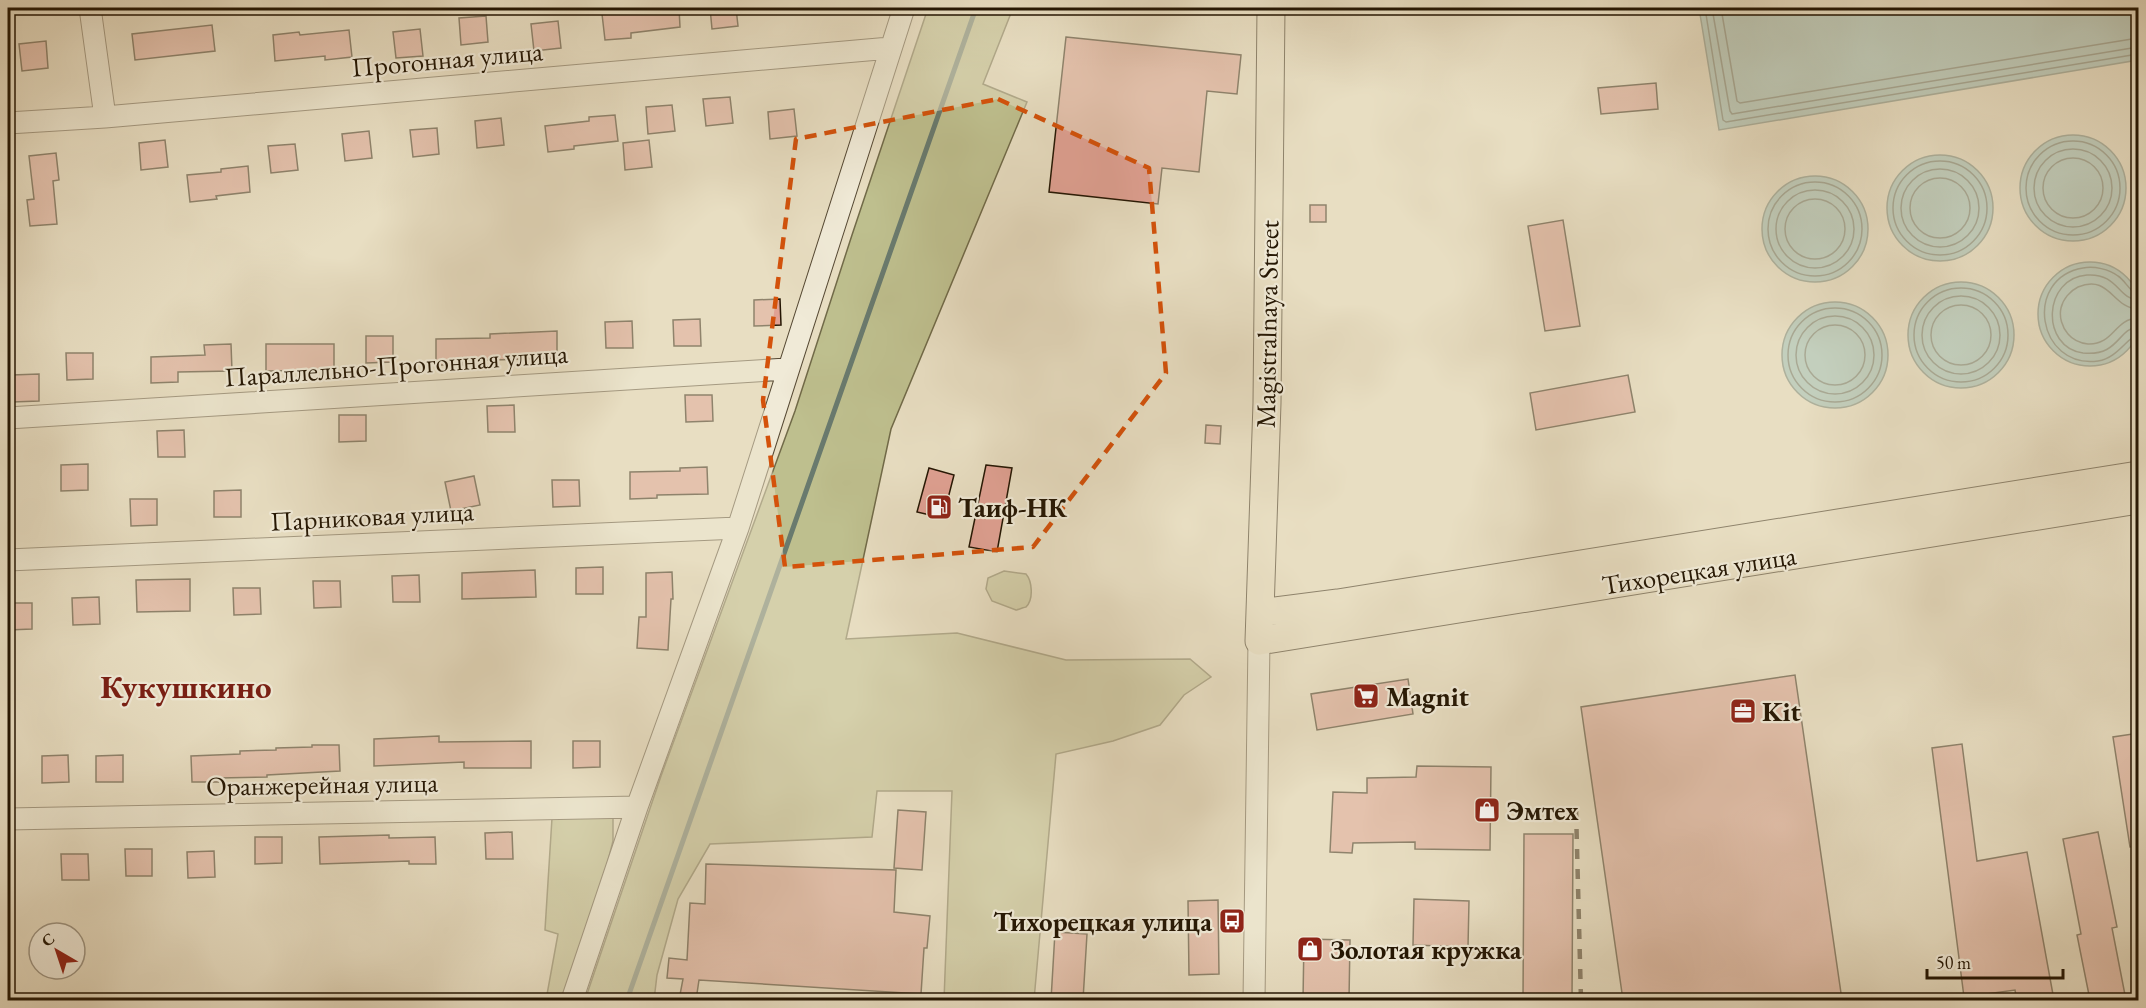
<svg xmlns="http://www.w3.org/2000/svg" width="2146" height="1008" font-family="'EB Garamond',serif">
<rect width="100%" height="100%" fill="#e8dec2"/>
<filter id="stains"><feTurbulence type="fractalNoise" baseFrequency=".00333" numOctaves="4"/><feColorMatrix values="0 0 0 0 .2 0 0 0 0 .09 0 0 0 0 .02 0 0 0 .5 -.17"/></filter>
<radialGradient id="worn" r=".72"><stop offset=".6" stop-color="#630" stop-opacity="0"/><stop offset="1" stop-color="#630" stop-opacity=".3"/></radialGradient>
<path fill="#bebf8e" stroke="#716a48" stroke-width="1.5" d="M928 8H1013L983 84 1027 102 891 429 846 639 957 633 1066 660 1190 659 1211 677 1184 695 1160 725 1113 741 1056 754 1034 1000H944L952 791H877L872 837 710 844 678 899 657 975 654 1000H585L661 776 795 411 852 235Z
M1004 571 1026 574C1032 581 1034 599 1026 607 1025 607 1017 610 1016 610L992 601 986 589 988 578Z
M613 817V841L587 943 566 1000H546L558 934 545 930 552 818Z"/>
<path fill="#97bcb6" stroke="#697a6e" stroke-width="1.5" d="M1699 8H2138V60L1719 130Z
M2020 188a53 53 0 1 1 106 0a53 53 0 1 1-106 0Z
M1887 208a53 53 0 1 1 106 0a53 53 0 1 1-106 0Z
M1762 229a53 53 0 1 1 106 0a53 53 0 1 1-106 0Z
M2038 314a52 52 0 1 1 104 0a52 52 0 1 1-104 0Z
M1908 335a53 53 0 1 1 106 0a53 53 0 1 1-106 0Z
M1782 355a53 53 0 1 1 106 0a53 53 0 1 1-106 0Z"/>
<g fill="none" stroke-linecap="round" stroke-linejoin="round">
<path stroke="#5e695c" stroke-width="1.5" d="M1705 8 1723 120 1726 122 2138 54
M1712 8 1730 111 1732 114 2138 47
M1721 8 1737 101 1740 103 2138 38
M2026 188a47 47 0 1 1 94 0a47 47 0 1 1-94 0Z
M2034 188a39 39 0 1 1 78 0a39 39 0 1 1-78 0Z
M2043 188a30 30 0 1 1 60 0a30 30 0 1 1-60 0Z
M1893 208a47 47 0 1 1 94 0a47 47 0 1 1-94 0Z
M1901 208a39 39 0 1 1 78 0a39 39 0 1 1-78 0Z
M1910 208a30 30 0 1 1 60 0a30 30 0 1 1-60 0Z
M1768 229a47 47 0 1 1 94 0a47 47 0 1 1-94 0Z
M1776 229a39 39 0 1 1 78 0a39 39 0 1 1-78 0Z
M1785 229a30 30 0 1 1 60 0a30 30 0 1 1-60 0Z
M1914 335a47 47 0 1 1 94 0a47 47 0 1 1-94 0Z
M2138 293C2129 292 2126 281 2118 276 2109 269 2094 266 2083 268 2023 278 2037 369 2098 361 2118 358 2128 336 2138 335
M1922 335a39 39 0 1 1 78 0a39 39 0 1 1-78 0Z
M2138 300C2118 299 2118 273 2087 275 2043 278 2040 347 2083 353 2119 357 2118 328 2138 327
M1931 335a30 30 0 1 1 60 0a30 30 0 1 1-60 0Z
M1788 355a47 47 0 1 1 94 0a47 47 0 1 1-94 0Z
M2138 309C2112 308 2110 274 2078 287 2070 291 2063 299 2061 308 2059 317 2062 327 2068 334 2073 340 2079 343 2088 344 2114 345 2114 319 2138 318
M1796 355a39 39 0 1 1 78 0a39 39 0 1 1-78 0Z
M1805 355a30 30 0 1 1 60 0a30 30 0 1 1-60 0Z"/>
<path stroke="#697a6e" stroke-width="5" d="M627 1000 976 8"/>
</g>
<path fill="#e0a193" stroke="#241603" stroke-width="1.5" d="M652 8H679L680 27 631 33V38L605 40 602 14 652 9Z
M710 8H736L738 26 712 29Z
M486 16 488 42 461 45 459 18Z
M558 21 561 48 534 51 531 24Z
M212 25 215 51 135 60 132 34Z
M420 29 423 56 396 58 393 32Z
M349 30 352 57 325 60V56L275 61 273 35 299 32 300 35Z
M1066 37 1241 55 1237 94 1207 91 1199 172 1162 168 1158 204 1049 192Z
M46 41 48 68 22 71 19 44Z
M1656 83 1658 109 1601 114 1598 88Z
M730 97 733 123 706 126 703 99Z
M672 105 675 131 648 134 646 107Z
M794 109 797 136 770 139 768 112Z
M615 115 618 141 574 146V149L548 152 545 126 589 121V117Z
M501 118 504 145 477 148 475 121Z
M437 128 439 154 413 157 410 130Z
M369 131 372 158 345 161 342 134Z
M165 140 168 167 141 170 139 143Z
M649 140 652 167 625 170 623 143Z
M295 144 298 170 271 173 268 146Z
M56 153 59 180 53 181 57 224 30 226 27 200 34 199 29 156Z
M248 166 250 192 216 196 217 199 190 202 187 175 221 172V169Z
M1310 205H1326V222H1310Z
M1563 220 1580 326 1545 331 1528 226Z
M780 299 781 325 754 326V300Z
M700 319 701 346H674L673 320Z
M632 321 633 348H606L605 322Z
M557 331V358L463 361V365H436V339L490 338V334Z
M366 336H393V362L366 363Z
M231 344 232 371 178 372V382L151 383V357L205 355 204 345Z
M266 344H334V370L266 371Z
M66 353H93V379L67 380Z
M39 374V401L12 402V375Z
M1628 375 1635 412 1536 430 1530 393Z
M685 395H712L713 421 686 422Z
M514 405 515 432H488L487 406Z
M339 415H366V441L339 442Z
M1206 425 1221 426 1220 444 1205 443Z
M184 430 185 457H158L157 431Z
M88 464V490L61 491V465Z
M986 465 1012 468 997 552 969 547Z
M707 467 708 494 657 495V498L630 499V472L680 471V468Z
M929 468 954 475 943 518 917 512Z
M474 476 480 505 451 511 445 482Z
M552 480H579L580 506 553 507Z
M241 490V517H214V491Z
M130 499H157V525L131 526Z
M603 567V594H576V568Z
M535 570 536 597 462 599V573Z
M672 572 673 599H671L668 650 637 648 639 617H646V573Z
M419 575 420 602H393L392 576Z
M190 579V611L137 612 136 580Z
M313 581H340L341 607 314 608Z
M233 588H260L261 614 234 615Z
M99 597 100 624 73 625 72 598Z
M8 603H32V629L8 630Z
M1795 675 1842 1000H1623L1581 707Z
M1408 679 1413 714 1317 730 1311 694Z
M2139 733V846L2130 847 2113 737Z
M439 736V742L531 741V768H464V762L374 766V739Z
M573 741H600V767L573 768Z
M1962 744 1977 861 2027 852 2054 1000H2017L2015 990 1964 997 1932 748Z
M312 745H339L340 771 267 775V777L219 778V782H192L191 756 240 754V751L276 750V748L312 747Z
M68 755 69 782 42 783V756Z
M123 755V782H96V756Z
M1417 766 1491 767 1490 850 1415 849V842L1353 843 1352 853 1330 852 1333 792 1367 793V778L1416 777Z
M898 810 926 812 922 870 894 868Z
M512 832 513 859H486L485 833Z
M2098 832 2117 927 2112 928 2126 1000H2090L2077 935 2081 934 2063 839Z
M1524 834H1573L1572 1000H1523Z
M389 835V838L435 837 436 864H409V861L320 864 319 837Z
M255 837H282V863L255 864Z
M125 849H152V876H126Z
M214 851 215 877 188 878 187 852Z
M61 854H88L89 880H62Z
M706 864 896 870 894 912 930 916 927 948H924L921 994 699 980 696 1000H679L683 979 667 978 669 958 687 960 690 903 705 904Z
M1414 899 1469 901 1468 947 1413 945Z
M1218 900 1219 974 1189 975 1188 901Z
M1055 932 1087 934 1083 1000H1051Z
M1304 939 1350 940 1349 1000H1303Z"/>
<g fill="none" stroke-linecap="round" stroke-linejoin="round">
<defs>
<path id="minor" d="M90 8 105 117
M8 123 105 117 890 48
M8 418 787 369
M8 560 738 528
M8 819 637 807
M572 1000 637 807 738 528 904 8
M1254 1000 1259 641"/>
<path id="major" d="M1271 8 1267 403 1259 641 2138 500
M1260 613 1338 603 2138 475"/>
</defs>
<use href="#minor" stroke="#554833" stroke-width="23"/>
<use href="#major" stroke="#241603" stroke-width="29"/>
<use href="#minor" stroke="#f0ead7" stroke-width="21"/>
<use href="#major" stroke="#e8dec2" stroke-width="27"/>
<path stroke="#241603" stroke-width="4.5" stroke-dasharray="10 10" stroke-linecap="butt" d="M1576 809 1581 1000"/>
</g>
<path d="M0 0H2146V1008H0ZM998 99 1149 168 1166 373 1033 547 785 567 763 400 796 139Z" fill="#e8dec2" fill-opacity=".55" fill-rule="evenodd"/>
<path fill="none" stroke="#d4520b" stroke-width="4.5" stroke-dasharray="12 8" stroke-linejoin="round" d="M998 99 1149 168 1166 373 1033 547 785 567 763 400 796 139Z"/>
<defs>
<symbol id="fuel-square" viewBox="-11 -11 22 22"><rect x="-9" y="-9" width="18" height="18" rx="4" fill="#8f2418" stroke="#f0ead7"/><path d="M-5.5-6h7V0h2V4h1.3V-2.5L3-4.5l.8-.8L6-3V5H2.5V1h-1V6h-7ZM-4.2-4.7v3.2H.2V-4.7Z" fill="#fff"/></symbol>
<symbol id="supermarket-square" viewBox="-11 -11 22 22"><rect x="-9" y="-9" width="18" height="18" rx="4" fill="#8f2418" stroke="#f0ead7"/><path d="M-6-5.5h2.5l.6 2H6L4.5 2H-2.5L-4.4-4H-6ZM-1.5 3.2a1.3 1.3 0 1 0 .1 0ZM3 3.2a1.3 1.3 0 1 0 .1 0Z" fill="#fff"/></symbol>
<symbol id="office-square" viewBox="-11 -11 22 22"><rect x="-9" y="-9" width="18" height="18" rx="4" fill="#8f2418" stroke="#f0ead7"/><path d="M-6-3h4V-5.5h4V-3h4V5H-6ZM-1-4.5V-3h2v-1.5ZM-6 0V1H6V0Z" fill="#fff"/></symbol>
<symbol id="shop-square" viewBox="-11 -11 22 22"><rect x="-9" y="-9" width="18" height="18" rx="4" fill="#8f2418" stroke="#f0ead7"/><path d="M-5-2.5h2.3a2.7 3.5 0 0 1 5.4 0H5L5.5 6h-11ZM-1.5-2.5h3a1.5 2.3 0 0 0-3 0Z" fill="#fff"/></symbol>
<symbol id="bus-square" viewBox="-11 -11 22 22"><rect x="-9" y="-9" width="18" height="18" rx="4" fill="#8f2418" stroke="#f0ead7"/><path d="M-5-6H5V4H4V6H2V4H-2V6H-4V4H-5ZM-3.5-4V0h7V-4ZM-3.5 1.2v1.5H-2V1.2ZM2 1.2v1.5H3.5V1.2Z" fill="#fff"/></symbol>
</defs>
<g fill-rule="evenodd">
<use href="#fuel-square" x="924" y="492" width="30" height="30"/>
<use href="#supermarket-square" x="1351" y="681" width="30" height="30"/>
<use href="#office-square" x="1728" y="696" width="30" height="30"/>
<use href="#shop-square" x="1472" y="795" width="30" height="30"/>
<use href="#bus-square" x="1217" y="906" width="30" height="30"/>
<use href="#shop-square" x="1295" y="934" width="30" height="30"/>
</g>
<g text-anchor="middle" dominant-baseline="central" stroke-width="4.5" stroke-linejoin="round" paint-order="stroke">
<g font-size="27" fill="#241603" stroke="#f0ead7">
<text transform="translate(447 59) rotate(-5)">Прогонная улица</text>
<text transform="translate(1267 324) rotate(-89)">Magistralnaya Street</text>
<text transform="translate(396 365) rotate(-4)">Параллельно-Прогонная улица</text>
<text transform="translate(372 516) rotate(-3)">Парниковая улица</text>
<text transform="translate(1699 570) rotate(-9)">Тихорецкая улица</text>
<text transform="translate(322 784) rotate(-1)">Оранжерейная улица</text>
</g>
<g font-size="27" font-weight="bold" fill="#241603" stroke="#f0ead7" text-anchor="start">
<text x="958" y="507">Таиф-НК</text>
<text x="1386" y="696">Magnit</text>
<text x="1762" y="711">Kit</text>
<text x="1506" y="810">Эмтех</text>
<text x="1212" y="921" text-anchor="end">Тихорецкая улица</text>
<text x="1330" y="949">Золотая кружка</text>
</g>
<g font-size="33" font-weight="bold" fill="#7a1f14" stroke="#f0ead7">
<text x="186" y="686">Кукушкино</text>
</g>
</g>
<rect width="2146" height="1008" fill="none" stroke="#e8dec2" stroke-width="30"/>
<rect x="9" y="9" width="2128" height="990" fill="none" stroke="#241603" stroke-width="3"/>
<rect x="15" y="15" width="2116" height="978" fill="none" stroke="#241603" stroke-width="1.5"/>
<g transform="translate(57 951) rotate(321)"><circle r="28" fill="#f0ead7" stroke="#9e9582" stroke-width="1.5"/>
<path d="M0-4.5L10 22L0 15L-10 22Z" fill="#8f2418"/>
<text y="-9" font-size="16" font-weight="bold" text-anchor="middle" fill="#241603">С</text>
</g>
<path d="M1927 969v9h136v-9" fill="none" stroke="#241603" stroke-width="3"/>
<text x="1936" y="969" font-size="18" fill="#241603" stroke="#f0ead7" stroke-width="4.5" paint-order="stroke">50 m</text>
<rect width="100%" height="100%" filter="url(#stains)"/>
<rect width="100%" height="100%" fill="url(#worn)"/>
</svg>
